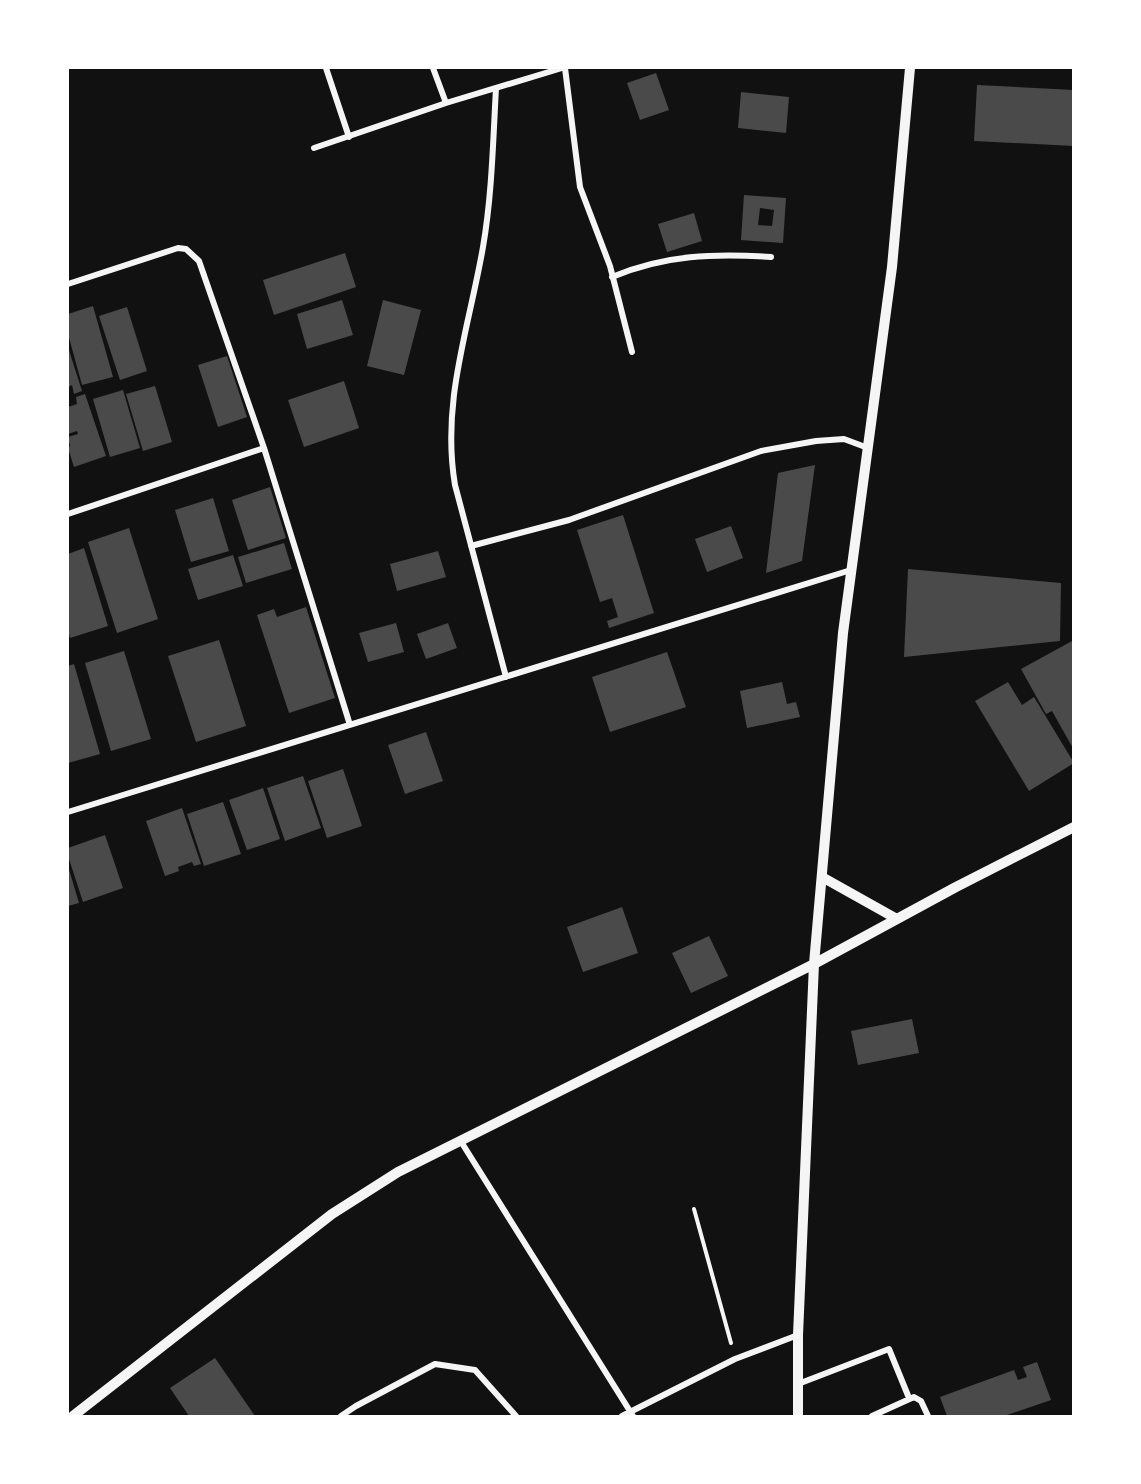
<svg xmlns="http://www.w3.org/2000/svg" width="1141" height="1484" font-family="Rubik,sans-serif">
<rect width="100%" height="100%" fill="#111"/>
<path fill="#4a4a4a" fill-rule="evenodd" d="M656 73 669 110 640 120 627 83Z
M977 85 1074 90V146L974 141Z
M741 92 789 97 786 133 738 128Z
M744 195 786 198 783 243 741 240ZM760 208 774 210 772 226 758 225Z
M694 213 702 241 667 252 658 224Z
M345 253 356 287 274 315 263 280Z
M342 300 353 335 307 349 297 314Z
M383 300 421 310 404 375 367 366Z
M93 306 113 377 82 385 68 334V314Z
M127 307 147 371 120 380 99 316Z
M68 347 82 391 74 394 72 385 68 387Z
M227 356 247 417 218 427 198 365Z
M344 381 359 428 304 447 288 400Z
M155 386 172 442 143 451 126 394Z
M123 390 140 448 110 457 93 399Z
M85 394 106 456 74 467 68 448 70 446 68 437 78 434 77 431 68 434V407L77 404 76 397Z
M815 465 802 561 766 573 778 473Z
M270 487 286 538 248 550 232 500Z
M213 498 229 551 191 562 175 510Z
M623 515 654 613 609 628 607 621 618 617 612 598 600 602 577 530Z
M731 526 743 558 707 572 695 539Z
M129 528 158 619 117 633 88 542Z
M284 543 292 569 246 583 238 557Z
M84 548 108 626 70 638 68 630V554Z
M438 551 446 577 397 591 390 564Z
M233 555 243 586 198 600 188 569Z
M908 569 1061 583 1060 641 904 657Z
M306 607 335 698 289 713 257 615 274 609 277 617Z
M396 623 404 652 368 662 359 633Z
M448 623 457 648 426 659 417 634Z
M219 640 246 726 196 742 168 656Z
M1072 641 1074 643V750L1052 711 1046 714 1021 669Z
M124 651 151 739 111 751 85 663Z
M667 652 686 707 610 732 592 677Z
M74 664 100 754 68 763V666Z
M782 682 787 704 796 702 800 717 747 728 740 691Z
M1008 682 1022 705 1034 697 1074 763 1029 791 975 701Z
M426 732 443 781 405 794 388 745Z
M343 769 362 826 327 838 308 781Z
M303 776 321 828 285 841 267 788Z
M263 788 280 839 247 850 229 800Z
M223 802 241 854 204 866 187 814Z
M182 808 201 864 194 866 192 862 178 867 179 871 165 876 146 821Z
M105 835 123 888 83 902 68 856V848Z
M68 866 79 903 68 906Z
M622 907 638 953 583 972 567 927Z
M709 936 728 976 691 993 672 953Z
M912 1019 919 1053 858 1065 851 1031Z
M215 1358 255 1416H189L170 1388Z
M1037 1362 1051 1400 1004 1416H947L940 1397 1014 1370 1018 1380 1027 1377 1023 1367Z"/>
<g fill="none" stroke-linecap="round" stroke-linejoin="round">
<path stroke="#f5f5f5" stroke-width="4" d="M694 1209 731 1343"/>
<path stroke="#f5f5f5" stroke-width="6" d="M326 68 349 137
M433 68 446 103
M565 68 580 187 610 266 632 352
M496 88C493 141 492 195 483 247 469 328 441 402 455 485L506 677
M314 148 446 103 562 68
M612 277C664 255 715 253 771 257
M68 284 178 248 186 249 199 261 264 448 350 725
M68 514 264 448
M471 546 569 520 761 451 816 441 844 439 868 448
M68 812 851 570
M460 1140 633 1416
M798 1384 889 1349 909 1398
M341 1416 356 1406 435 1364 475 1370 516 1416
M622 1416 735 1359 798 1335
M872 1416 914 1397 921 1401 928 1416"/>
<path stroke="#f5f5f5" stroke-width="10" d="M822 877 897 919
M73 1416 332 1214 398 1172 814 964 956 887 1074 827
M798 1416V1335L814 964 843 633 892 267 910 68"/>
</g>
<rect width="1141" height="1484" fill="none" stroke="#ffffff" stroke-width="138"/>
</svg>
